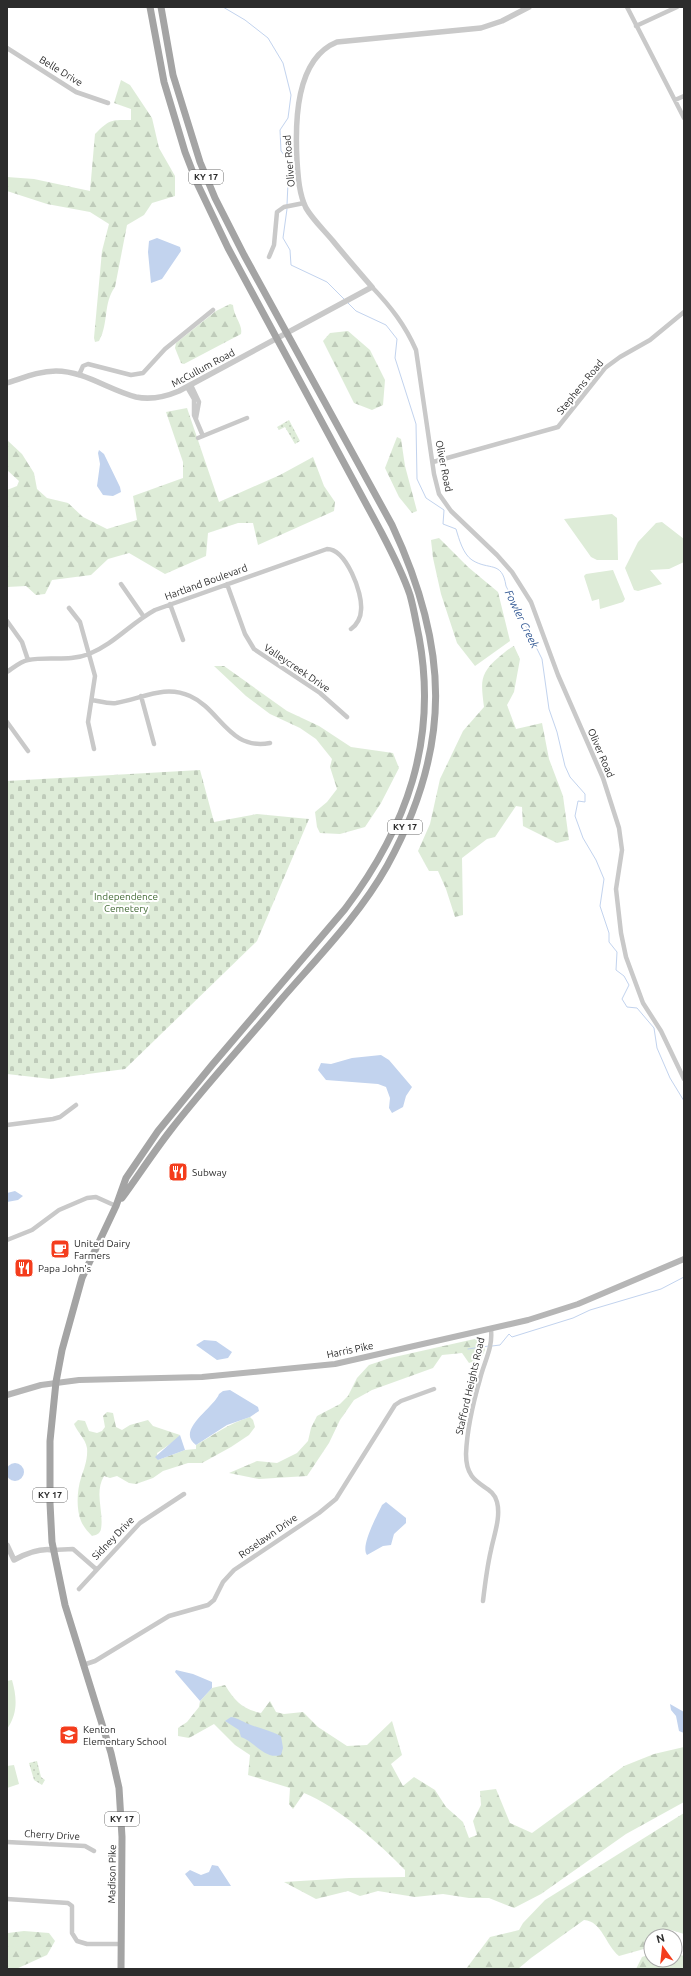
<svg xmlns="http://www.w3.org/2000/svg" width="691" height="1976" font-family="Ubuntu,sans-serif">
<defs>
<pattern id="forest-firs" width="22" height="20" patternUnits="userSpaceOnUse"><rect width="22" height="20" fill="#deecd8"/><path d="M5 1l3.5 6h-7zM16 11l3.5 6h-7z" fill="#bfcbba"/></pattern>
<pattern id="cemetery-stones" width="16" height="16" patternUnits="userSpaceOnUse"><rect width="16" height="16" fill="#deecd8"/><path d="M2 7V4a2 2 0 0 1 4 0v3zM10 15v-3a2 2 0 0 1 4 0v3z" fill="#bfcbba"/></pattern>
<pattern id="park-dots" width="8" height="8" patternUnits="userSpaceOnUse"><rect width="8" height="8" fill="#deecd8"/><path d="M2 2h.1M6 6h.1" fill="none" stroke="#bfcbba" stroke-width="1.8" stroke-linecap="round"/></pattern>
</defs>
<rect width="100%" height="100%" fill="#fff"/>
<path fill="#deecd8" d="M612 514 617 518 618 560H597L591 557 564 519Z
M662 522 684 539V562L669 569 650 570 662 584 638 591 634 590 625 568 638 542 656 523Z
M613 570 625 599 623 602 600 609 599 599 592 601 584 576 586 574Z
M12 1680C17 1698 18 1713 7 1729V1681Z
M14 1765 19 1784 7 1788V1766Z"/>
<path fill="url(#forest-firs)" d="M121 80 130 85 152 118 159 148 175 176V196L152 203 144 215 127 225 115 287C103 303 109 323 99 341L95 342 94 338 102 251 109 224 90 212 47 204 7 191V177L34 179 90 191 95 134C110 119 111 120 131 120V109L114 103Z
M230 304 233 305C234 318 243 324 241 334L184 364 181 363 175 348 176 343 216 311Z
M348 331 370 350 385 380 383 405 372 410 354 403 323 341 330 333Z
M187 408 219 502 280 475 313 457 324 486 335 502 334 511 258 545 253 523H238L208 533 206 556 165 574 129 553 108 559 91 575 52 580 45 594 36 595 26 586 7 587V490L17 486 19 481 7 470V440L22 454 34 473 37 489 47 498 68 503 83 517 107 529 137 520 133 496 183 478V462L166 412Z
M397 437 401 439 405 466 417 511 412 513 399 497 385 468Z
M439 538 468 567 498 592 510 641 475 666 457 643 441 594 433 558 431 540Z
M514 646 520 659 514 692 507 705 516 729 542 723 549 759 563 796 569 840 557 843 523 826 522 807 516 806 495 837 487 839 462 858 463 915 455 917 446 889 438 871H429L418 851 430 824 440 779 463 731 484 707C481 682 479 674 499 657 504 653 508 649 514 646Z
M214 666H224L287 711 319 726 351 747 393 753 399 768 381 803 365 827 340 834 320 833 317 827 315 812 327 802 337 789 330 767 332 759 316 739 300 728 270 714 246 696Z
M479 1338 483 1341 485 1350 481 1359 469 1363 462 1353 442 1355 433 1368 372 1390 354 1400 340 1420 329 1443 307 1476 259 1479 229 1473 257 1461 277 1463 297 1453 308 1441 311 1428 317 1416 340 1404 348 1396 357 1378 369 1365 390 1358Z
M107 1412 113 1413 116 1427 122 1430 130 1425 148 1420 153 1426 180 1435 176 1440 157 1453 158 1460 185 1450 196 1449V1445C215 1434 228 1424 250 1417L253 1420 255 1427 249 1435 231 1447 202 1463H188L163 1471 153 1478 136 1484 129 1483 117 1476 110 1478 104 1476C94 1493 104 1511 101 1529 100 1534 96 1535 92 1536 88 1532 83 1526 81 1521 76 1509 77 1490 81 1478 84 1469 88 1459 87 1448 85 1438 78 1433 74 1424L78 1420 85 1421 89 1431 97 1433 102 1431 105 1427 103 1416Z
M225 1685C235 1701 242 1709 261 1713L270 1701 276 1712 284 1714 303 1712 318 1727 347 1746 367 1745 392 1721 402 1755 391 1764 403 1786 414 1777 435 1790 446 1807 463 1822 469 1838 477 1835 473 1821 481 1805 480 1791 496 1789 510 1823 532 1833 624 1766 654 1754 684 1747V1802L626 1834 541 1894 514 1908 489 1898H469L443 1894 415 1897 378 1891 360 1896 348 1891 316 1899 284 1882 349 1878 405 1877V1870C380 1844 337 1806 304 1793L293 1809 289 1804 290 1788 248 1775 250 1755 235 1745 214 1724 189 1738 178 1736V1728L187 1722 199 1707 200 1701 212 1688Z
M684 1813V1934L671 1930 662 1932 661 1936H651V1947L619 1956C606 1946 602 1921 584 1920L531 1958 518 1969H466L490 1937 519 1930 523 1923 545 1900Z
M24 1931 49 1933 55 1941 47 1955 16 1969H7L8 1933Z
M675 1953 684 1956V1969H636L642 1957 651 1954V1960H675Z"/>
<path fill="url(#cemetery-stones)" d="M200 770 214 822 257 814 309 819 257 941 125 1069 51 1079 7 1074V781Z"/>
<path fill="url(#park-dots)" d="M289 420 300 441 295 444 285 427 279 430 277 427Z
M37 1761 41 1777 45 1780 42 1785 34 1780 29 1763Z"/>
<path fill="#c2d3ee" d="M157 238 180 247 181 251 162 279 151 283 148 252 149 241Z
M99 450 104 454 120 487 121 492 113 496 103 495 97 486 100 464 98 453Z
M381 1055 389 1060 412 1087 406 1096 403 1107 392 1113 389 1108 390 1098 386 1087 378 1084 326 1080 318 1070 321 1063 331 1064 352 1058Z
M15 1191 23 1196 18 1200 7 1202V1193Z
M204 1340 216 1341 232 1352 228 1358 217 1360 196 1345Z
M230 1390 258 1407 259 1411 250 1417 227 1425 196 1445C175 1430 214 1408 219 1394L223 1391Z
M180 1435 185 1450 158 1460 155 1457Z
M6 1472a9 9 0 1 1 18 0a9 9 0 1 1-18 0Z
M386 1502 406 1518V1523L394 1534 391 1545 383 1546 367 1555C360 1546 377 1516 382 1505Z
M176 1670 193 1674 212 1682V1688L200 1701 175 1672Z
M670 1704 684 1712V1733L679 1731 676 1716 671 1710Z
M231 1717C239 1718 244 1723 251 1725 262 1729 271 1731 281 1736L283 1748 281 1755C265 1760 255 1742 241 1737L239 1730 225 1721Z
M212 1865 218 1866 231 1886H194L185 1874 190 1870 201 1875 209 1872Z"/>
<g fill="none" stroke-linecap="round" stroke-linejoin="round">
<path stroke="#c2d3ee" stroke-width="1" d="M223 7 245 20 268 38 283 63 291 95 288 118 280 130 281 151 289 161 287 205
M287 209 283 238 290 250 291 265 327 282 344 299
M347 302 356 311 386 325 397 339 395 358 416 424 417 479 426 498 444 510 443 524 456 529C459 539 463 554 472 560 489 571 502 560 506 586L542 659 549 709 557 732 565 766 570 777 585 794V802L578 801 575 816 583 838 596 860 604 879 600 906 609 933V942L617 952 616 970 624 976 629 985 622 999 627 1007 637 1008 654 1028 657 1048 670 1078 684 1101
M492 1346 500 1345 509 1334 512 1337 573 1318 590 1310 661 1289 684 1277
M468 1349 489 1346"/>
<path stroke="#c9c9c9" stroke-width="4.5" d="M627 7 684 118
M636 26 677 7
M7 48 76 92 108 103
M675 100 684 96
M269 257 274 245 277 212 284 207 304 203
M372 287C391 307 405 325 416 350L434 474 439 494 451 511 497 555 512 572 531 602 558 675 603 778 619 828 622 850 616 889 621 933 626 957 643 1003 661 1031 684 1079
M79 375 83 366 88 364 131 375 143 373 165 349 213 310
M191 385 199 402 196 418
M187 387 194 399V415L203 436
M198 438 247 418
M433 462 558 427 605 368 620 357 650 340 684 312
M121 584 144 617
M227 584 245 634 254 649 320 693 347 717
M170 604 183 640
M69 608 80 622 95 676 88 722 94 749
M7 621 22 642 28 660
M7 672C13 668 21 661 28 660 48 656 69 662 89 654 114 644 131 623 155 610L327 549C346 549 363 593 361 610 361 617 357 625 351 629
M141 696 154 744
M92 700C99 701 108 704 116 703 142 699 164 684 190 696 220 709 229 751 270 743
M7 722 28 751
M7 1125 53 1119 60 1117 76 1105
M7 1240 32 1230 59 1210 87 1198 96 1197 116 1206
M53 1550 73 1549 96 1569
M79 1589 140 1523 184 1494
M483 1601C485 1584 487 1567 491 1550 494 1535 501 1517 497 1502 492 1482 466 1489 466 1454 467 1430 473 1403 480 1379 484 1362 493 1348 491 1330
M83 1665 95 1661 169 1616 208 1605 214 1600 223 1582 234 1570 319 1513 336 1499 395 1405 401 1401 434 1389
M7 1842 85 1846 94 1851
M7 1899 68 1903 72 1906V1933L77 1941 87 1944H121"/>
<path stroke="#c9c9c9" stroke-width="5.5" d="M7 383C23 378 39 371 56 371 84 371 109 390 136 397 151 400 165 397 179 391L372 287C359 272 346 257 333 241 324 230 313 220 306 208 299 194 298 176 297 161 295 123 295 59 337 42L481 28 502 21 529 7
M7 1545 14 1560C25 1554 41 1548 53 1550"/>
<path stroke="#b6b6b6" stroke-width="6" d="M7 1395 41 1385 79 1380 202 1377 335 1364 528 1320 578 1304 684 1259"/>
<path stroke="#a4a4a4" stroke-width="7" d="M122 1198C138 1176 153 1153 170 1131 204 1087 243 1045 279 1002 316 959 359 916 387 866 453 746 449 647 392 525L244 255 215 198 200 162 173 75 161 7
M121 1969 122 1837 119 1788 111 1753 65 1605 52 1542 50 1503V1441L56 1382 62 1350 82 1278 116 1206 126 1178 158 1131 212 1065 345 909C407 827 438 740 419 637 416 623 414 609 410 595 402 571 390 549 378 526L228 248 197 183 185 152 164 82 150 7"/>
</g>
<defs>
<symbol id="restaurant-square" viewBox="-11 -11 22 22"><rect x="-9" y="-9" width="18" height="18" rx="4" fill="#f43d1d" stroke="#fff"/><path d="M-5-6h1v4h1v-4h1v4h1v-4h1v5L-1.5 .5V6h-2V.5L-5-1ZM5-6V6H3V1.5H1.5Q1.5-4 5-6Z" fill="#fff"/></symbol>
<symbol id="cafe-square" viewBox="-11 -11 22 22"><rect x="-9" y="-9" width="18" height="18" rx="4" fill="#f43d1d" stroke="#fff"/><path d="M-5.5-4.5H6V0H3Q3 3.5 0 3.5H-2.5Q-5.5 3.5-5.5 0ZM3-3.2v2h1.7v-2ZM-6 4.5H4V6H-6Z" fill="#fff"/></symbol>
<symbol id="school-square" viewBox="-11 -11 22 22"><rect x="-9" y="-9" width="18" height="18" rx="4" fill="#f43d1d" stroke="#fff"/><path d="M0-5L7-2L0 1L-7-2ZM-4 1L0 2.5L4 1V4Q0 6-4 4Z" fill="#fff"/></symbol>
</defs>
<g fill-rule="evenodd">
<use href="#restaurant-square" x="167" y="1161" width="22" height="22"/>
<use href="#cafe-square" x="49" y="1238" width="22" height="22"/>
<use href="#restaurant-square" x="13" y="1257" width="22" height="22"/>
<use href="#school-square" x="58" y="1724" width="22" height="22"/>
</g>
<g text-anchor="middle" dominant-baseline="central" stroke-width="4" stroke-linejoin="round" paint-order="stroke">
<g fill="#fff" stroke="#6b6b6b" stroke-width="1">
<rect x="189" y="170" width="34" height="14" rx="3"/>
<rect x="388" y="820" width="34" height="14" rx="3"/>
<rect x="33" y="1488" width="34" height="14" rx="3"/>
<rect x="105" y="1812" width="34" height="14" rx="3"/>
</g>
<g font-size="9" font-weight="bold" fill="#2c2c2c">
<text x="206" y="177">KY 17</text>
<text x="405" y="827">KY 17</text>
<text x="50" y="1495">KY 17</text>
<text x="122" y="1819">KY 17</text>
</g>
<g font-size="10" fill="#2c2c2c" stroke="#fff">
<text transform="translate(61 71) rotate(31)">Belle Drive</text>
<text transform="translate(289 161) rotate(-95)">Oliver Road</text>
<text transform="translate(203 368) rotate(-28)">McCullum Road</text>
<text transform="translate(580 387) rotate(-51)">Stephens Road</text>
<text transform="translate(444 466) rotate(79)">Oliver Road</text>
<text transform="translate(206 582) rotate(-20)">Hartland Boulevard</text>
<text transform="translate(297 668) rotate(34)">Valleycreek Drive</text>
<text transform="translate(601 753) rotate(67)">Oliver Road</text>
<text transform="translate(350 1350) rotate(-12)">Harris Pike</text>
<text transform="translate(470 1386) rotate(-77)">Stafford Heights Road</text>
<text transform="translate(268 1536) rotate(-35)">Roselawn Drive</text>
<text transform="translate(113 1538) rotate(-46)">Sidney Drive</text>
<text transform="translate(52 1835) rotate(3)">Cherry Drive</text>
<text transform="translate(112 1874) rotate(-89)">Madison Pike</text>
</g>
<g font-size="10" fill="#436b36" stroke="#fff">
<text x="126" y="896">Independence<tspan x="126" dy="12">Cemetery</tspan></text>
</g>
<g font-size="10" fill="#2c2c2c" stroke="#fff" text-anchor="start">
<text x="192" y="1172">Subway</text>
<text x="74" y="1243">United Dairy<tspan x="74" dy="12">Farmers</tspan></text>
<text x="38" y="1268">Papa John's</text>
<text x="83" y="1729">Kenton<tspan x="83" dy="12">Elementary School</tspan></text>
</g>
<g font-size="11" font-style="italic" fill="#345a95" stroke="#fff">
<text transform="translate(522 619) rotate(64)">Fowler Creek</text>
</g>
</g>
<rect width="691" height="1976" fill="none" stroke="#2c2c2c" stroke-width="16"/>
<g transform="translate(663 1948) rotate(345)"><circle r="19" fill="#ffffff" stroke="#ababab"/>
<path d="M0-3L7 15L0 10L-7 15Z" fill="#f43d1d"/>
<text y="-6" font-size="11" font-weight="bold" text-anchor="middle" fill="#2c2c2c">N</text>
</g>
</svg>
